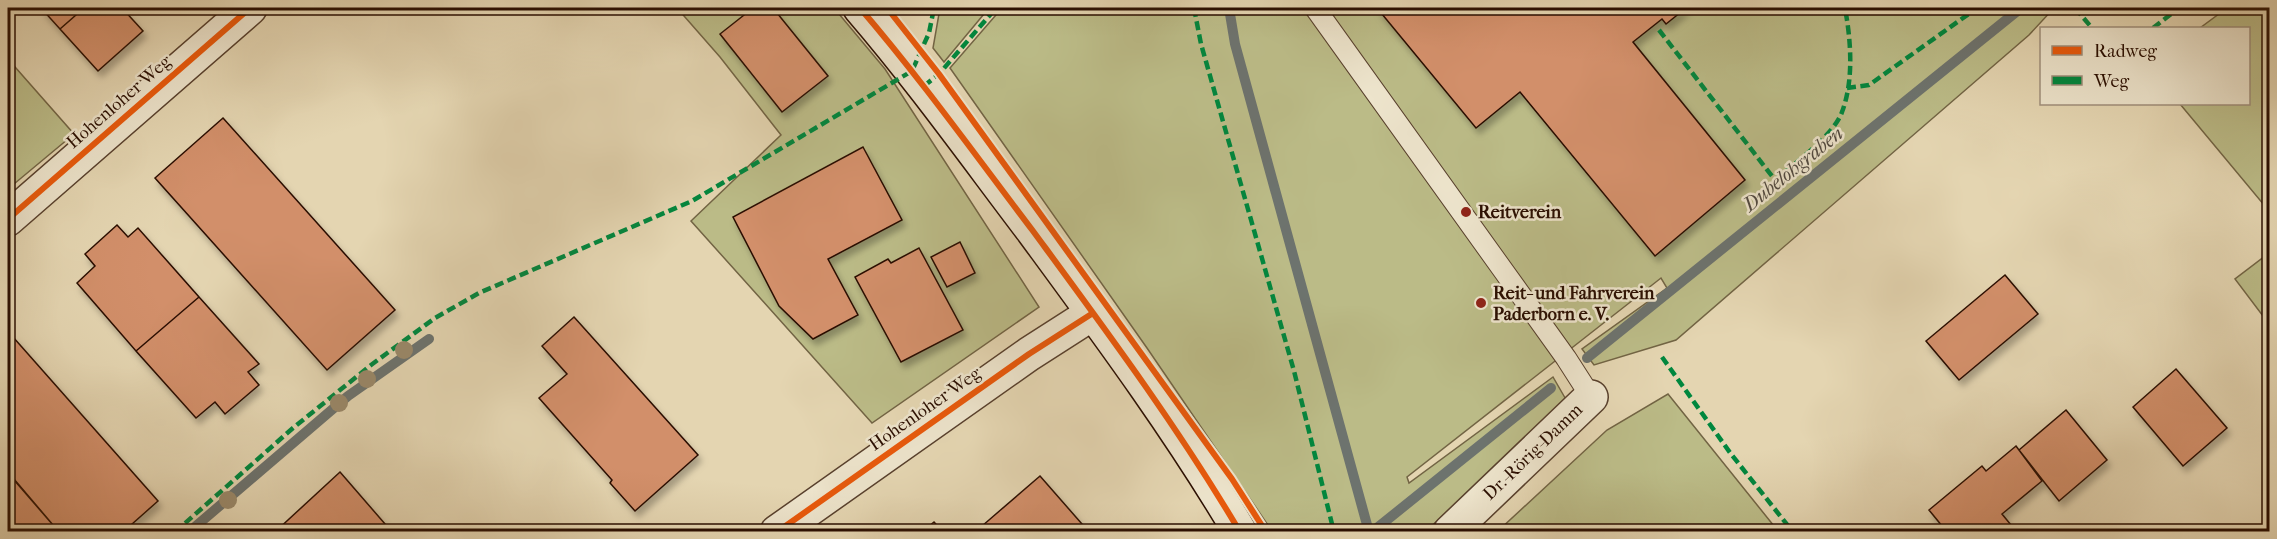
<svg xmlns="http://www.w3.org/2000/svg" width="2277" height="539" font-family="'IM FELL French Canon',serif">
<defs>
<filter id="shadow"><feDropShadow dx="3.5" dy="6" stdDeviation="3" flood-color="#0004"/></filter>
</defs>
<rect width="100%" height="100%" fill="#e4d5b1"/>
<filter id="stains"><feTurbulence type="fractalNoise" baseFrequency=".00333" numOctaves="4"/><feColorMatrix values="0 0 0 0 .2 0 0 0 0 .09 0 0 0 0 .02 0 0 0 .5 -.17"/></filter>
<radialGradient id="worn" r=".72"><stop offset=".6" stop-color="#630" stop-opacity="0"/><stop offset="1" stop-color="#630" stop-opacity=".3"/></radialGradient>
<path fill="#bbbb87" stroke="#726444" stroke-width="1.5" d="M677 8H834L885 69 1039 307 872 423 691 221 781 135 720 57Z
M940 8H989L944 62 933 48Z
M1002 8H2054L2029 35 1676 340 1594 365 1582 349 1667 288 1661 278 1407 477 1409 483 1553 377 1568 403 1426 531H1272L1147 348 950 68Z
M2227 8H2269V211L2180 104H2248V28H2200Z
M8 59 74 134 8 189Z
M2269 253V324L2235 279Z
M1668 394 1778 531H1498L1607 430Z"/>
<g fill="none" stroke-linecap="round" stroke-linejoin="round">
<path stroke="#6d736e" stroke-width="10" d="M1229 8 1235 44 1369 532
M1587 358 2021 8
M189 532 348 396 429 339
M1372 532 1551 388"/>
</g>
<path fill="#d28f6b" stroke="#2a0e01" stroke-width="1.5" filter="url(#shadow)" d="M41 8H84L60 29Z
M84 8H122L143 31 98 71 60 29Z
M753 8H773L828 76 782 112 720 34Z
M1377 8H1686L1666 24 1662 19 1633 42 1745 180 1655 256 1520 92 1476 128Z
M223 118 395 310 327 370 155 178Z
M863 147 902 220 828 259 858 315 813 339 779 306 733 217Z
M117 225 128 237 138 228 199 297 136 351 77 283 95 266 85 254Z
M960 242 975 273 947 287 931 257Z
M919 248 963 330 901 362 855 277 888 259 891 263Z
M2005 275 2038 314 1959 380 1926 341Z
M199 297 259 364 248 372 259 385 225 414 215 402 196 418 136 351Z
M574 317 698 455 635 511 610 483 612 480 539 398 567 374 542 346Z
M13 337 158 501 123 532H59L8 472V342Z
M2176 369 2227 428 2183 466 2133 407Z
M2066 410 2107 460 2059 501 2019 450Z
M2016 446 2042 481 2002 514 2016 531 1947 532 1929 510 1982 466 1986 471Z
M340 472 392 532H275Z
M8 473 59 532H8Z
M1040 476 1089 532H987L982 526Z
M934 522 943 532H922Z"/>
<g fill="none" stroke-linecap="round" stroke-linejoin="round">
<defs>
<path id="lane" d="M1315 8 1566 358 1591 397"/>
<path id="street" d="M8 219 250 8
M777 532 1029 354 1093 313
M1450 532 1591 397"/>
<path id="secondary" d="M860 8C921 79 976 156 1033 231 1105 329 1178 427 1240 532"/>
</defs>
<use href="#lane" stroke="#58402d" stroke-width="22"/>
<use href="#street" stroke="#58402d" stroke-width="36"/>
<use href="#secondary" stroke="#2a0e01" stroke-width="36"/>
<use href="#lane" stroke="#ede4cc" stroke-width="20"/>
<use href="#street" stroke="#ede4cc" stroke-width="33"/>
<use href="#secondary" stroke="#ede4cc" stroke-width="33"/>
<path stroke="#00873e" stroke-width="4.5" stroke-dasharray="9 4.5" stroke-linecap="butt" d="M1194 8 1201 44 1294 371 1332 524 1338 532
M2075 8 2092 28
M2153 28 2179 8
M1659 30 1775 180C1793 165 1834 135 1842 112 1854 80 1851 41 1845 8
M924 86 939 74 996 8
M1847 88 1869 85 1977 8
M1662 357 1731 454 1793 532
M175 532 293 428 371 365 435 318 479 293 692 201 912 71 929 33 934 8"/>
<defs>
<path id="cycleway" d="M860 8C921 79 976 156 1033 231 1105 329 1178 427 1240 532
M887 8 939 74 1232 479 1266 532
M8 219 250 8
M777 532 1029 354 1093 313"/>
</defs>
<use href="#cycleway" stroke="#ede4cc" stroke-width="10"/>
<use href="#cycleway" stroke="#e8590c" stroke-width="6"/>
</g>
<g fill="#9a896a">
<circle cx="404" cy="350" r="9"/>
<circle cx="367" cy="379" r="9"/>
<circle cx="339" cy="403" r="9"/>
<circle cx="228" cy="500" r="9"/>
</g>
<g fill="#8f2418" stroke="#ede4cc" stroke-width="2">
<circle cx="1466" cy="212" r="6"/>
<circle cx="1481" cy="303" r="6"/>
</g>
<g text-anchor="middle" dominant-baseline="central" stroke-width="5" stroke-linejoin="round" paint-order="stroke">
<g font-size="18" fill="#2a0e01" stroke="#ede4cc">
<text transform="translate(119 102) rotate(-41)">Hohenloher Weg</text>
<text transform="translate(925 409) rotate(-35)">Hohenloher Weg</text>
<text transform="translate(1533 452) rotate(-44)">Dr.-Rörig-Damm</text>
</g>
<g font-size="18" font-weight="bold" fill="#2a0e01" stroke="#ede4cc" text-anchor="start">
<text x="1478" y="212">Reitverein</text>
<text x="1493" y="293">Reit- und Fahrverein<tspan x="1493" dy="21">Paderborn e. V.</tspan></text>
</g>
<g font-size="20" font-style="italic" fill="#514940" stroke="#ede4cc">
<text transform="translate(1793 169) rotate(-39)">Dubelohgraben</text>
</g>
</g>
<rect width="2277" height="539" fill="none" stroke="#e4d5b1" stroke-width="30"/>
<rect x="9" y="9" width="2259" height="521" fill="none" stroke="#2a0e01" stroke-width="3"/>
<rect x="15" y="15" width="2247" height="509" fill="none" stroke="#2a0e01" stroke-width="1.5"/>
<rect x="2040" y="27" width="210" height="78" fill="#ede4cc" stroke="#9f8e7b" stroke-width="1.5"/>
<rect x="2052" y="46" width="30" height="9" fill="#e8590c" stroke="#9f8e7b" stroke-width="1.5"/>
<text x="2094" y="57" font-size="18" fill="#2a0e01">Radweg</text>
<rect x="2052" y="76" width="30" height="9" fill="#00873e" stroke="#9f8e7b" stroke-width="1.5"/>
<text x="2094" y="87" font-size="18" fill="#2a0e01">Weg</text>
<rect width="100%" height="100%" filter="url(#stains)"/>
<rect width="100%" height="100%" fill="url(#worn)"/>
</svg>
